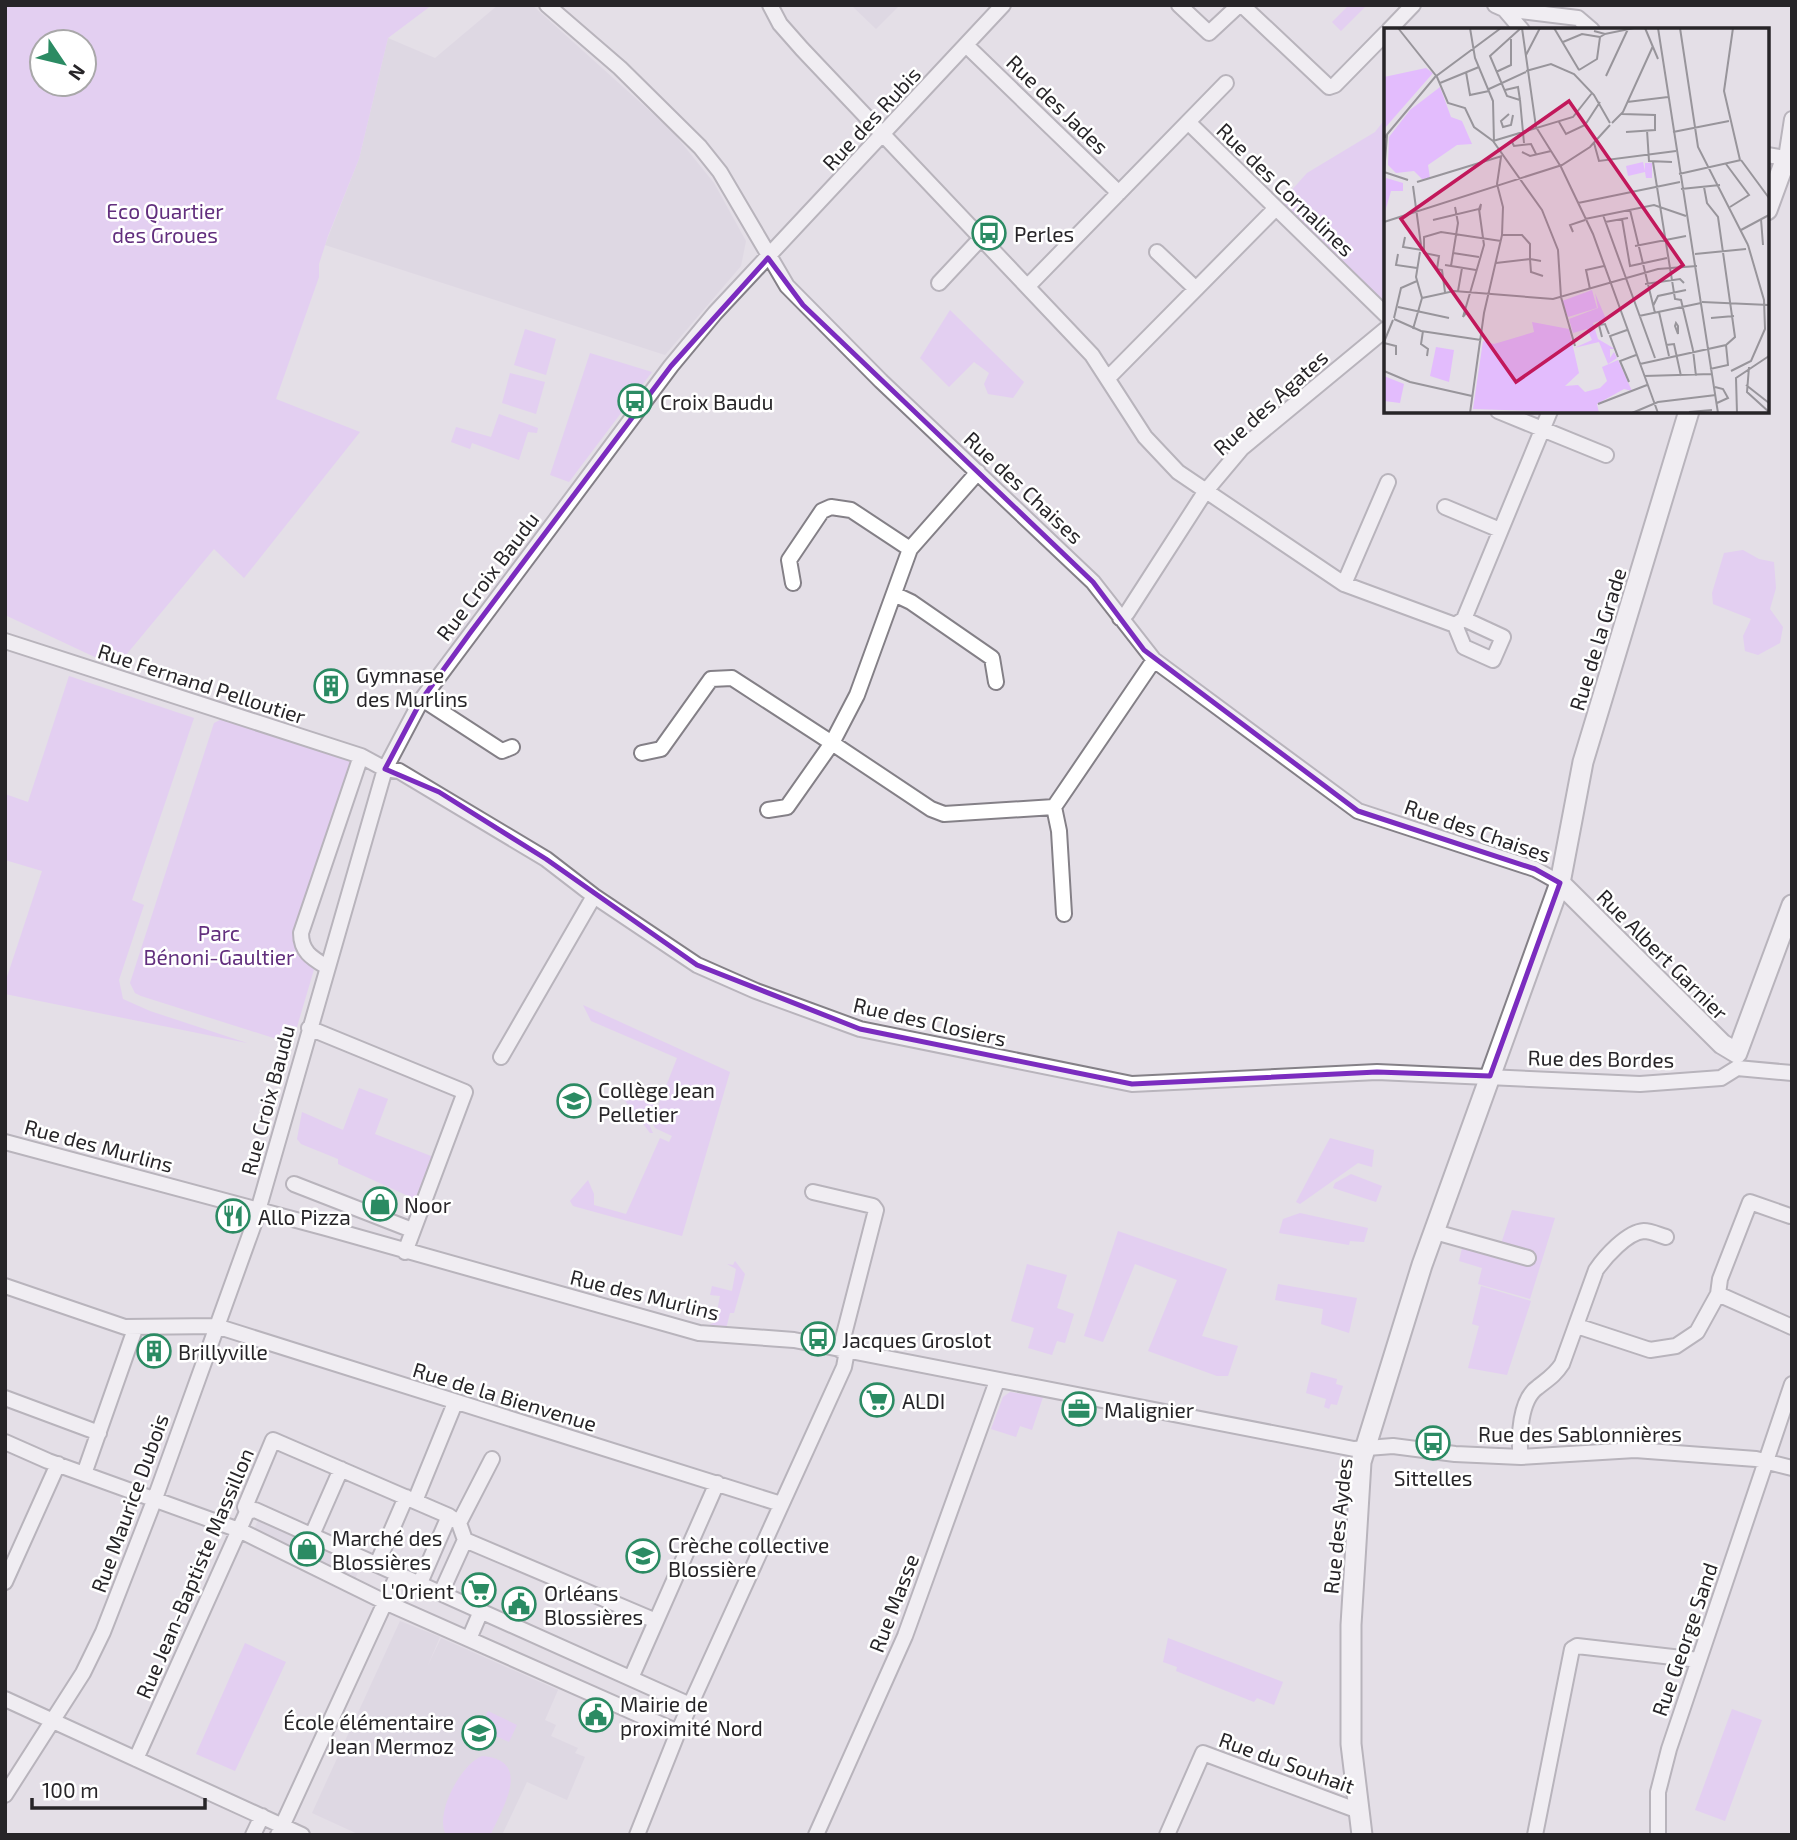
<svg xmlns="http://www.w3.org/2000/svg" width="1797" height="1840" font-family="'Exo 2',sans-serif">
<rect width="100%" height="100%" fill="#e4dfe7"/>
<path fill="#d8d0de" d="M498 5H532L672 131 714 183 746 241 741 266 665 355 325 245 359 159 388 38 435 58Z
M851 5H900L876 29Z
M259 1518 361 1566 355 1579 253 1532Z
M400 1621 440 1637 428 1665 441 1638 558 1690 545 1720 556 1725 551 1736 578 1748 575 1753 585 1757 567 1800 527 1782 502 1835H360L312 1813Z"/>
<path fill="#e3bcfd" fill-rule="evenodd" d="M5 5H432L388 38 359 159 328 236 319 264V277L276 399 360 432 244 578 214 549 116 667 5 615ZM42 42H84V84H42Z
M1349 5H1367L1341 31 1332 22Z
M1386 118V301H1377L1280 203 1307 173 1375 132Z
M950 310 1024 382 1013 398 988 394 984 384 989 373 974 362 949 387 920 358Z
M525 329 556 339 546 375 514 365Z
M590 353 652 372 569 482 550 475Z
M510 373 545 382 536 414 502 403Z
M499 414 538 428 537 433 528 432 519 460 472 443 470 449 451 442 456 427 491 437Z
M1743 550 1759 559 1774 562 1776 588 1770 609 1783 627 1780 643 1758 655 1745 651 1743 636 1751 619 1713 604 1712 593 1724 553Z
M69 676 194 718 132 900 144 905 119 980 123 999 150 1011 247 1043 5 994V983L42 871 5 860V794L28 802Z
M220 720H230L357 760 293 939 298 955 315 966 294 1037 283 1041 141 996 135 993 130 983 214 723Z
M583 1005 730 1072 682 1236 573 1206 570 1201 588 1180 594 1194V1205L626 1214 660 1138 669 1142 672 1136 655 1128 652 1122 677 1058 591 1021Z
M649 1084 661 1089 647 1120 653 1133H650L616 1089 642 1099Z
M359 1088 388 1099 375 1134 436 1158 419 1201 338 1164V1159L301 1144 297 1139 302 1112 343 1130Z
M1330 1138 1374 1150 1372 1167 1358 1163 1300 1204 1296 1202Z
M1351 1174 1382 1186 1376 1202 1333 1188 1335 1183Z
M1512 1210 1555 1218 1530 1299 1478 1284 1482 1268 1459 1261 1463 1244H1501Z
M1300 1213 1368 1228 1364 1242 1350 1241 1349 1245 1279 1233 1283 1219Z
M1118 1231 1227 1269 1202 1336 1238 1346 1228 1376H1217L1148 1351 1177 1280 1135 1264 1103 1342 1084 1336Z
M735 1261 745 1274 734 1313H730L726 1329 707 1326 715 1322 720 1296 710 1295 712 1286 732 1291 736 1269 727 1264 733 1265Z
M1027 1264 1067 1275 1057 1308 1074 1314 1065 1343 1057 1341 1052 1355 1028 1348 1034 1328 1011 1321Z
M1278 1284 1357 1298 1349 1333 1321 1324 1323 1309 1275 1300Z
M1481 1286 1531 1301 1507 1375 1468 1368 1479 1326 1472 1324Z
M1311 1372 1337 1379 1336 1384 1343 1386 1337 1405 1331 1404 1329 1409 1324 1407 1326 1399 1306 1393Z
M1010 1392 1043 1397 1032 1430 1020 1426 1016 1437 991 1429 1003 1397Z
M1168 1638 1283 1682 1274 1705 1257 1698 1254 1702 1176 1671 1177 1667 1163 1662Z
M245 1643 286 1662 235 1771 196 1754Z
M1732 1709 1762 1720 1725 1821 1695 1810Z
M488 1711 517 1725 509 1742 480 1729Z
M482 1756C533 1760 503 1807 491 1834L446 1835C434 1814 461 1764 482 1756Z"/>
<g fill="none" stroke-linecap="round" stroke-linejoin="round">
<defs>
<path id="street" d="M547 5 620 68 700 147 720 172 787 286 881 381 1093 582 1154 660 1358 811 1535 869 1560 883
M770 5 780 24 802 49 1092 355 1145 437 1178 472 1344 584 1455 625 1464 619
M1179 5 1209 33 1238 6 1244 7 1329 87 1335 85 1386 33
M1495 5 1504 9 1522 30
M1504 9 1578 18 1592 30
M1389 30 1413 5
M967 46 1119 193
M1188 122 1386 315
M1767 155 1786 158 1792 119
M1157 252 1196 289
M939 283 982 237
M1028 286 1226 83
M1108 378 1276 208
M1498 411 1606 455
M978 472 910 549 857 695 832 743 931 809 944 814 1054 807 1154 660
M1445 507 1500 530
M793 583 789 560 822 511 831 507 851 510 910 549
M1344 584 1388 482
M894 594 911 602 992 658 996 682
M1120 618 1127 613 1205 492 1242 448 1386 329
M1464 619 1550 411
M1455 625 1464 647 1493 660 1503 637 1464 619
M5 641 361 756 385 769 399 771 546 859 594 896 697 965 756 991 860 1029 1132 1084 1377 1072 1640 1084 1721 1078 1737 1068
M422 699 502 751 512 747
M642 753 661 749 711 679 732 678 832 743 787 807 768 810
M1054 807 1059 831 1064 914
M327 967C312 958 301 952 301 933L361 756
M309 1028 465 1092 405 1252
M501 1057 594 896
M1737 1068 1792 1073
M5 1142 326 1228 699 1333 794 1340 1354 1449 1393 1446 1455 1454 1521 1457 1635 1450 1756 1459 1792 1468
M294 1184 412 1230
M813 1192 873 1206 876 1210 840 1350
M1435 1232 1528 1258
M5 1286 125 1327 216 1326 781 1504
M1718 1294 1792 1327
M1577 1326 1650 1350 1676 1346 1697 1332 1718 1294 1720 1279 1750 1202 1790 1216
M5 1398 99 1433
M5 1442 48 1461 239 1530 385 1602 678 1732
M1521 1457C1518 1438 1520 1399 1538 1387 1548 1379 1555 1375 1562 1364L1596 1270C1605 1257 1627 1232 1644 1231 1651 1231 1659 1235 1666 1237
M84 1474 135 1329
M415 1501 455 1403
M247 1512 255 1510 690 1705
M459 1523 492 1459
M312 1535 341 1469
M377 1564 406 1497
M5 1582 58 1464
M420 1583 449 1516
M441 1593 465 1540
M469 1639 481 1611
M631 1678 717 1483
M5 1699 302 1835
M136 1759 247 1512 245 1507 273 1440 449 1516 459 1523 465 1540 656 1621
M5 1795 83 1673 103 1632 154 1501 255 1221 385 769 422 699 671 366 715 313 1003 5
M253 1835 262 1816
M278 1835 398 1574
M637 1835 678 1732 844 1367 847 1351
M816 1835 905 1636 997 1381
M1167 1835 1203 1753 1356 1810
M1535 1835 1572 1649 1577 1646 1699 1660
M1658 1835V1792L1669 1749 1792 1384"/>
<path id="secondary" d="M1767 210 1786 158 1792 159
M1560 883 1722 1044 1737 1053 1792 905
M1362 1835 1351 1744V1625L1361 1462 1422 1265 1560 883 1583 762 1689 411"/>
</defs>
<use href="#street" stroke="#848087" stroke-width="18"/>
<use href="#secondary" stroke="#848087" stroke-width="23"/>
<use href="#street" stroke="#fff" stroke-width="14"/>
<use href="#secondary" stroke="#fff" stroke-width="19"/>
</g>
<path d="M0 0H1797V1840H0ZM768 258 803 305 1093 582 1144 650 1358 811 1535 869 1560 883 1490 1076 1377 1072 1132 1084 860 1029 697 965 546 859 439 792 385 769 422 699 470 633 671 366Z" fill="#e4dfe7" fill-opacity=".55" fill-rule="evenodd"/>
<path fill="none" stroke="#7b2cbf" stroke-width="5" stroke-linejoin="round" d="M768 258 803 305 1093 582 1144 650 1358 811 1535 869 1560 883 1490 1076 1377 1072 1132 1084 860 1029 697 965 546 859 439 792 385 769 422 699 470 633 671 366Z"/>
<defs>
<symbol id="bus-ring" viewBox="-11 -11 22 22"><circle r="9.5" fill="#fff" stroke="#2b8b63" stroke-width="1.5"/><path d="M-5-6H5V4H4V6H2V4H-2V6H-4V4H-5ZM-3.5-4V0h7V-4ZM-3.5 1.2v1.5H-2V1.2ZM2 1.2v1.5H3.5V1.2Z" fill="#2b8b63"/></symbol>
<symbol id="building-ring" viewBox="-11 -11 22 22"><circle r="9.5" fill="#fff" stroke="#2b8b63" stroke-width="1.5"/><path d="M-4-6H4V6H1V3H-1V6H-4ZM-2.5-4.3h1.7v1.8h-1.7ZM.8-4.3h1.7v1.8H.8ZM-2.5-1h1.7V.8h-1.7ZM.8-1h1.7V.8H.8Z" fill="#2b8b63"/></symbol>
<symbol id="school-ring" viewBox="-11 -11 22 22"><circle r="9.5" fill="#fff" stroke="#2b8b63" stroke-width="1.5"/><path d="M0-5L7-2L0 1L-7-2ZM-4 1L0 2.5L4 1V4Q0 6-4 4Z" fill="#2b8b63"/></symbol>
<symbol id="shop-ring" viewBox="-11 -11 22 22"><circle r="9.5" fill="#fff" stroke="#2b8b63" stroke-width="1.5"/><path d="M-5-2.5h2.3a2.7 3.5 0 0 1 5.4 0H5L5.5 6h-11ZM-1.5-2.5h3a1.5 2.3 0 0 0-3 0Z" fill="#2b8b63"/></symbol>
<symbol id="restaurant-ring" viewBox="-11 -11 22 22"><circle r="9.5" fill="#fff" stroke="#2b8b63" stroke-width="1.5"/><path d="M-5-6h1v4h1v-4h1v4h1v-4h1v5L-1.5 .5V6h-2V.5L-5-1ZM5-6V6H3V1.5H1.5Q1.5-4 5-6Z" fill="#2b8b63"/></symbol>
<symbol id="supermarket-ring" viewBox="-11 -11 22 22"><circle r="9.5" fill="#fff" stroke="#2b8b63" stroke-width="1.5"/><path d="M-6-5.5h2.5l.6 2H6L4.5 2H-2.5L-4.4-4H-6ZM-1.5 3.2a1.3 1.3 0 1 0 .1 0ZM3 3.2a1.3 1.3 0 1 0 .1 0Z" fill="#2b8b63"/></symbol>
<symbol id="office-ring" viewBox="-11 -11 22 22"><circle r="9.5" fill="#fff" stroke="#2b8b63" stroke-width="1.5"/><path d="M-6-3h4V-5.5h4V-3h4V5H-6ZM-1-4.5V-3h2v-1.5ZM-6 0V1H6V0Z" fill="#2b8b63"/></symbol>
<symbol id="civic-ring" viewBox="-11 -11 22 22"><circle r="9.5" fill="#fff" stroke="#2b8b63" stroke-width="1.5"/><path d="M-.6-6.5H3V-4.5H.6V-3L4-1V1h2V6H-6V1h2V-1L-.6-3ZM-1.2 2.5V6h2.4V2.5Z" fill="#2b8b63"/></symbol>
</defs>
<g fill-rule="evenodd">
<use href="#bus-ring" x="970" y="214" width="38" height="38"/>
<use href="#bus-ring" x="616" y="382" width="38" height="38"/>
<use href="#building-ring" x="312" y="667" width="38" height="38"/>
<use href="#school-ring" x="555" y="1082" width="38" height="38"/>
<use href="#shop-ring" x="361" y="1185" width="38" height="38"/>
<use href="#restaurant-ring" x="214" y="1197" width="38" height="38"/>
<use href="#bus-ring" x="799" y="1320" width="38" height="38"/>
<use href="#building-ring" x="135" y="1332" width="38" height="38"/>
<use href="#supermarket-ring" x="858" y="1381" width="38" height="38"/>
<use href="#office-ring" x="1060" y="1390" width="38" height="38"/>
<use href="#bus-ring" x="1414" y="1424" width="38" height="38"/>
<use href="#shop-ring" x="288" y="1530" width="38" height="38"/>
<use href="#school-ring" x="624" y="1537" width="38" height="38"/>
<use href="#supermarket-ring" x="460" y="1571" width="38" height="38"/>
<use href="#civic-ring" x="500" y="1585" width="38" height="38"/>
<use href="#civic-ring" x="577" y="1696" width="38" height="38"/>
<use href="#school-ring" x="460" y="1714" width="38" height="38"/>
</g>
<g text-anchor="middle" dominant-baseline="central" stroke-width="5" stroke-linejoin="round" paint-order="stroke">
<g font-size="21" fill="#272528" stroke="#fff">
<text transform="translate(1058 104) rotate(44)">Rue des Jades</text>
<text transform="translate(871 118) rotate(-47)">Rue des Rubis</text>
<text transform="translate(1286 189) rotate(44)">Rue des Cornalines</text>
<text transform="translate(1270 402) rotate(-42)">Rue des Agates</text>
<text transform="translate(1024 487) rotate(43)">Rue des Chaises</text>
<text transform="translate(487 576) rotate(-53)">Rue Croix Baudu</text>
<text transform="translate(1597 639) rotate(-73)">Rue de la Grade</text>
<text transform="translate(202 683) rotate(18)">Rue Fernand Pelloutier</text>
<text transform="translate(1478 830) rotate(19)">Rue des Chaises</text>
<text transform="translate(1663 954) rotate(45)">Rue Albert Garnier</text>
<text transform="translate(930 1021) rotate(13)">Rue des Closiers</text>
<text transform="translate(1601 1058) rotate(1)">Rue des Bordes</text>
<text transform="translate(267 1100) rotate(-75)">Rue Croix Baudu</text>
<text transform="translate(99 1145) rotate(15)">Rue des Murlins</text>
<text transform="translate(645 1294) rotate(14)">Rue des Murlins</text>
<text transform="translate(505 1396) rotate(17)">Rue de la Bienvenue</text>
<text x="1580" y="1433">Rue des Sablonnières</text>
<text transform="translate(129 1503) rotate(-70)">Rue Maurice Dubois</text>
<text transform="translate(1337 1526) rotate(-84)">Rue des Aydes</text>
<text transform="translate(194 1573) rotate(-67)">Rue Jean-Baptiste Massillon</text>
<text transform="translate(893 1603) rotate(-69)">Rue Masse</text>
<text transform="translate(1684 1639) rotate(-71)">Rue George Sand</text>
<text transform="translate(1287 1762) rotate(20)">Rue du Souhait</text>
</g>
<g font-size="21" fill="#622f7e" stroke="#fff">
<text x="165" y="210">Eco Quartier<tspan x="165" dy="24">des Groues</tspan></text>
<text x="219" y="932">Parc<tspan x="219" dy="24">Bénoni-Gaultier</tspan></text>
</g>
<g font-size="21" fill="#272528" stroke="#fff" text-anchor="start">
<text x="1014" y="233">Perles</text>
<text x="660" y="401">Croix Baudu</text>
<text x="356" y="674">Gymnase<tspan x="356" dy="24">des Murlins</tspan></text>
<text x="598" y="1089">Collège Jean<tspan x="598" dy="24">Pelletier</tspan></text>
<text x="404" y="1204">Noor</text>
<text x="258" y="1216">Allo Pizza</text>
<text x="842" y="1339">Jacques Groslot</text>
<text x="178" y="1351">Brillyville</text>
<text x="902" y="1400">ALDI</text>
<text x="1104" y="1409">Malignier</text>
<text x="1433" y="1477" text-anchor="middle">Sittelles</text>
<text x="332" y="1537">Marché des<tspan x="332" dy="24">Blossières</tspan></text>
<text x="668" y="1544">Crèche collective<tspan x="668" dy="24">Blossière</tspan></text>
<text x="454" y="1590" text-anchor="end">L'Orient</text>
<text x="544" y="1592">Orléans<tspan x="544" dy="24">Blossières</tspan></text>
<text x="620" y="1703">Mairie de<tspan x="620" dy="24">proximité Nord</tspan></text>
<text x="454" y="1721" text-anchor="end">École élémentaire<tspan x="454" dy="24">Jean Mermoz</tspan></text>
</g>
</g>
<g transform="translate(1384 28)">
<rect width="385" height="385" fill="#e4dfe7"/>
<path d="M42 40 49 45 0 101V49ZM56 59 67 89 78 93 88 116 73 117 44 137 46 150 38 151 30 143 12 145 4 137 5 109 26 82ZM259 134 261 143V135H268V150H262L261 144 244 148 242 138ZM2 150 19 155V163H7L0 187ZM208 262 213 280 184 289 178 273ZM211 265 222 291 209 295 214 311 231 321H226V330L230 324 233 330 224 336 215 314 190 320 208 312 203 301 189 305 185 291 214 280ZM148 294 185 301 195 345 181 358 194 357 201 364 216 360 223 353 218 339 234 332 248 363 240 361 213 376 215 385 89 381 99 313 110 316 150 304ZM52 319 70 322 65 354 46 348ZM0 348 20 356 16 375 0 373Z" fill="#e3bcfd"/>
<path fill="none" stroke="#98959b" stroke-width="2" d="M14 0 53 49 64 75 81 80 90 99 109 113 158 182 174 222 177 269 191 318M86 0 91 30 109 73 110 115M137 0 106 28 123 68 136 72 140 115M138 0 152 99 177 139 209 206 274 385M170 0 195 42M261 0 274 31M274 0 334 385M296 0 314 119 364 217M349 0 340 63 356 132M210 3 221 6 250 0M179 14 198 6 216 9M142 27 156 0M195 42 213 31 216 9 221 6M142 43 167 36 190 46 210 67 226 95M82 44 86 67 105 63M112 44 127 37V11M222 48 244 1M56 55 95 39M105 61 142 44M121 62 134 59 136 72M243 74 284 69M125 86 117 93 119 99 127 97 129 87M238 86 271 87V102L242 104M175 94 182 106 201 97 216 74M228 95 239 84 269 18M263 102 265 133 288 134M289 104 345 93M0 110 51 49 117 0M109 113 189 89 208 65M128 114 130 118 147 116 152 126M210 115 215 133 292 123M138 124 146 128 167 123M357 132 385 170M269 134 291 271 297 272 309 322M342 136 365 167 346 179M0 144 24 152M0 146 3 107M295 146 357 132M33 154 118 128M29 158 37 217M297 161 336 157M194 175 296 154M246 182 271 285M219 187 271 330M201 191 270 177 302 188M238 191 246 238 283 230M377 191 379 217M49 192 95 181 97 176 96 182M0 194 178 137 206 119 226 97M221 194 244 190M357 202 385 187M189 204 186 197 201 192M21 209 19 219 38 222M251 218 302 208M69 225 95 229M14 226 12 237 33 240M311 226 362 221M157 233 146 231 147 244 159 248M112 235 146 231V216L138 207H118M61 237 92 242M67 238 74 195 71 179M261 256 296 251 300 255M206 261 202 242 220 238M74 263 78 240M61 264 58 242 53 241 55 228 40 225V209L57 204 117 213M38 270 70 263 169 271 274 241 313 238M318 274 385 277M269 278 274 268 302 262M14 279 65 290M83 284 79 289 100 217 95 181M275 284 285 328M255 288 317 275M10 290 17 260 33 253M327 290 350 288M10 291 37 303 97 312M292 295 294 298V306L291 298ZM29 301 38 270 32 249 36 224M39 303 37 316 44 321 43 328M218 309 215 297 221 296 225 306M0 314 9 292M0 315 12 318V327M282 317 290 316 297 348M309 322 312 348M234 329 226 308 243 302M256 336 342 317 351 309 334 189 323 175 320 159M365 339 363 364 385 384M326 341 344 337 342 317M0 343 26 354 88 368M347 343 367 333 381 301 380 272 364 217M260 348 328 346M245 354 236 333 252 327M362 357 385 375M331 359 339 361 344 370 333 375M214 376 263 357M305 384 328 382M86 385 100 285 118 207 119 179 113 156 117 129M248 385 274 374 332 367M353 385 352 350 385 328"/>
<path fill="#c2185b" fill-opacity="0.15" stroke="#c2185b" stroke-width="3.5" d="M185 73 299 237 132 354 17 191Z"/>
<rect width="385" height="385" fill="none" stroke="#272528" stroke-width="3.5"/>
</g>
<rect width="1797" height="1840" fill="none" stroke="#272528" stroke-width="14"/>
<g transform="translate(63 63) rotate(125)"><circle r="33" fill="#ffffff" stroke="#a9a8a9" stroke-width="2"/>
<path d="M0-5L12 26L0 18L-12 26Z" fill="#2b8b63"/>
<text y="-10" font-size="19" font-weight="bold" text-anchor="middle" fill="#272528">N</text>
</g>
<path d="M32 1798v10h173v-10" fill="none" stroke="#272528" stroke-width="3.5"/>
<text x="42" y="1798" font-size="21" fill="#272528" stroke="#ffffff" stroke-width="5" paint-order="stroke">100 m</text>
</svg>
